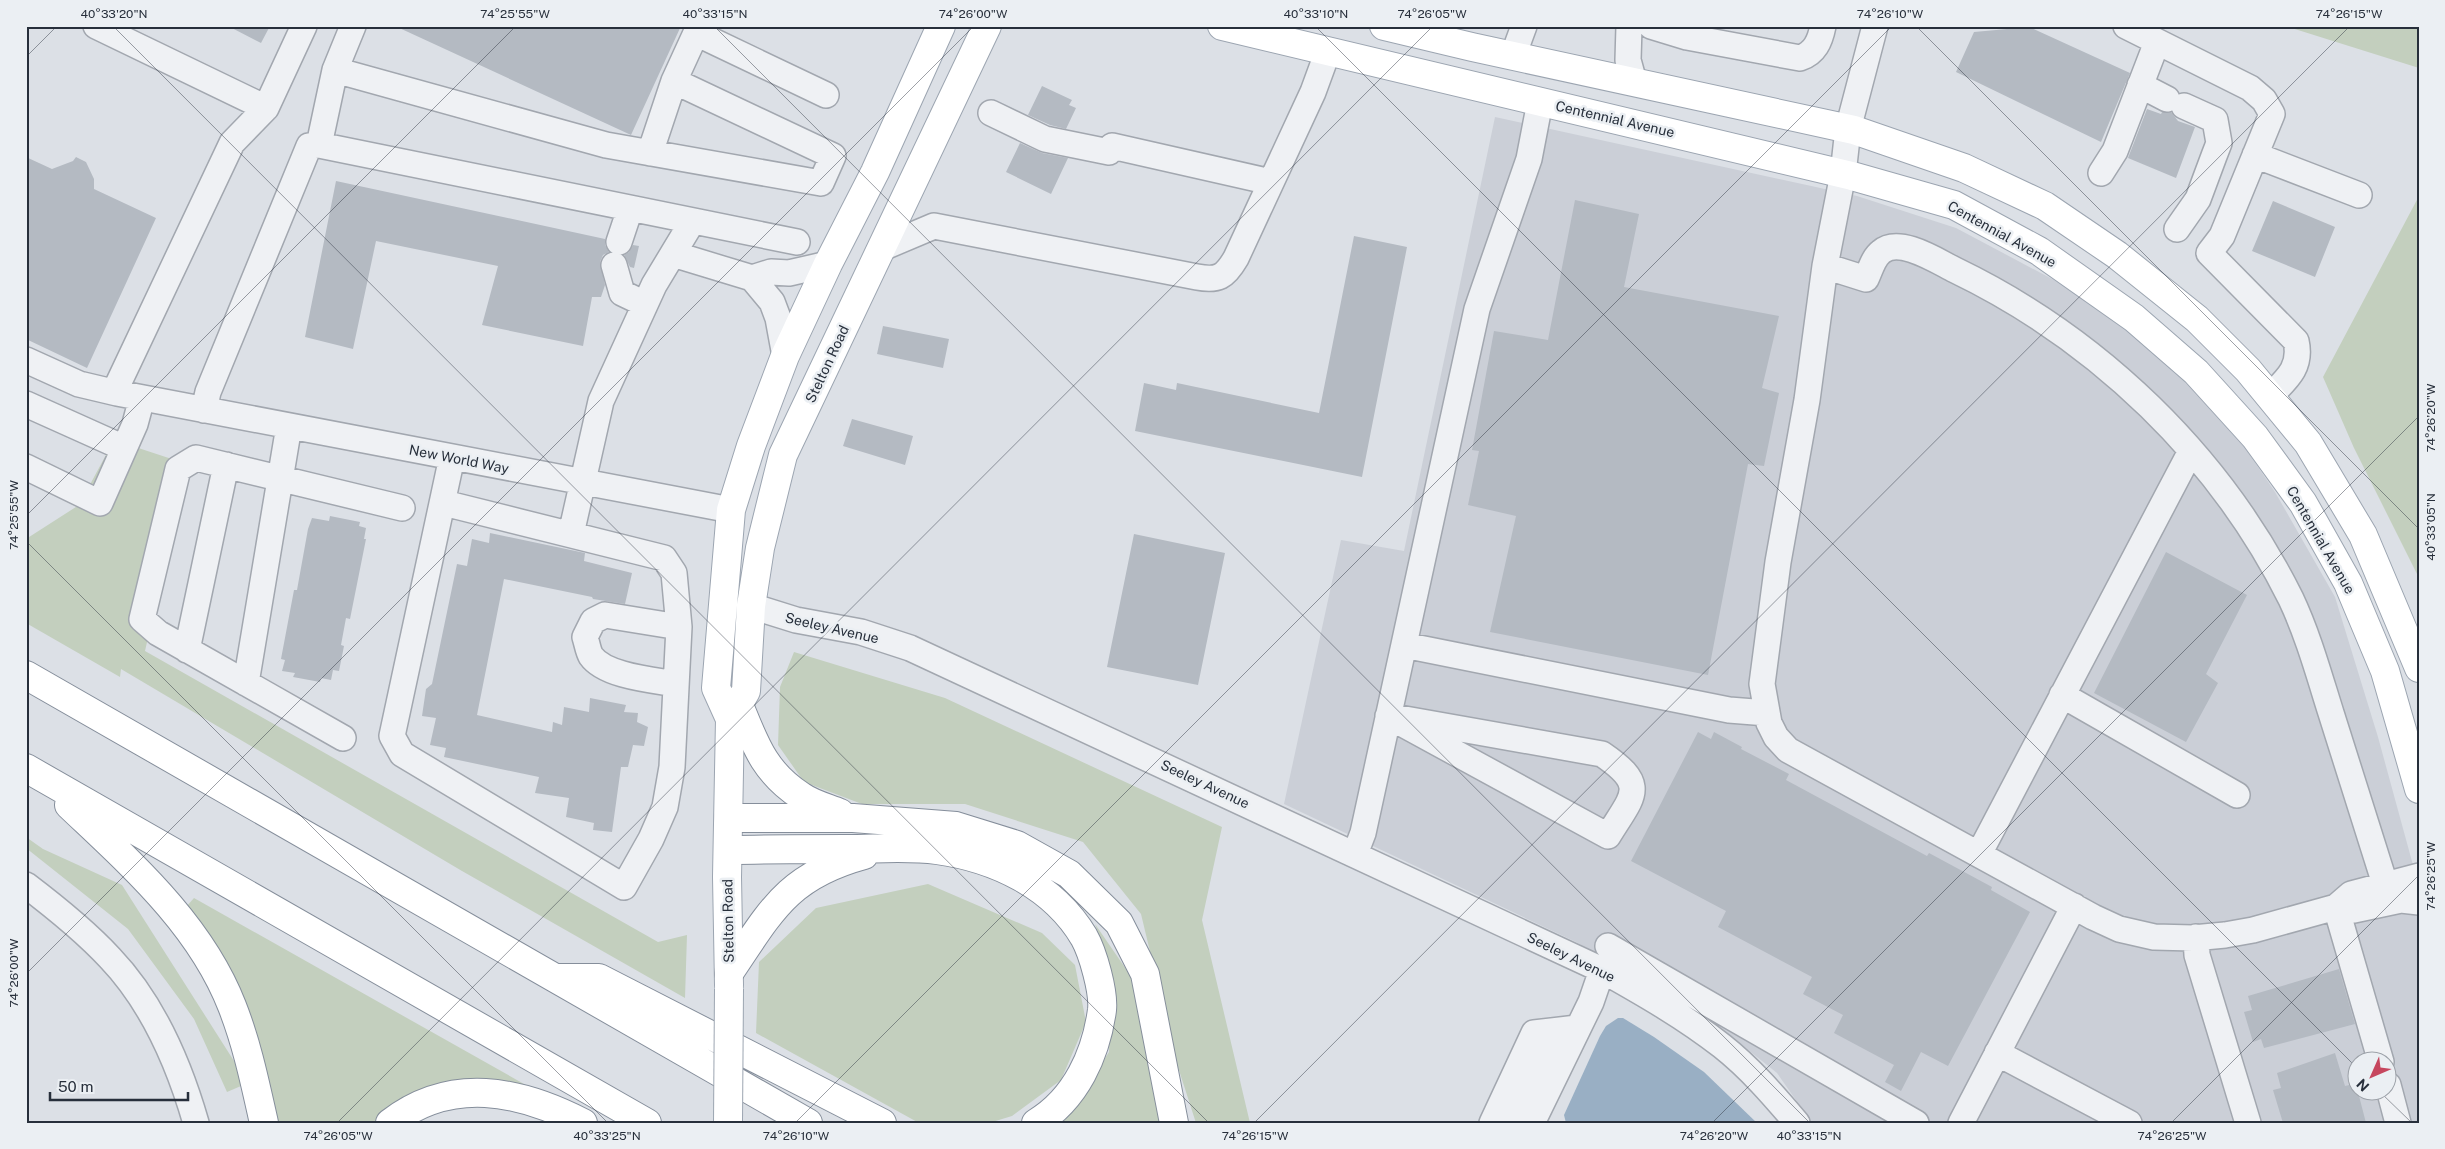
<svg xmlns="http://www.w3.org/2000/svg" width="2445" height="1149" font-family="'Public Sans',sans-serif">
<rect width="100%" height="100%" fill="#dce0e6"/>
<path fill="#cbcfd7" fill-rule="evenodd" d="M1495 117 1857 196 1956 228 2054 280 2140 336 2197 390 2243 445 2275 492 2335 597 2378 737 2419 887V1123H1812L1777 1073 1707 1017 1576 942 1284 804 1341 540 1404 551ZM2358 1062H2388V1092H2358Z"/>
<path fill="#c3cfbe" d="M2285 26H2419V68Z
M2419 196V578L2354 448 2323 377Z
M114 440 187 464 145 651 658 942 687 935 685 998 462 871 121 669 120 677 26 623V539L79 505Z
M794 652 945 698 1222 827 1202 920 1250 1123H1196L1177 1064 1141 914 1083 842 965 804H862L804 782 778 745 780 687Z
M26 837 43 849 122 885 248 1083 227 1092 194 1019 128 929 26 848Z
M928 884 1042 933 1075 965 1086 1022 1061 1080 1012 1116 989 1123H919L756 1033 759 962 816 908Z
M194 898 572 1111 541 1097 386 1112 375 1123H274L186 907Z
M1095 924 1137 985 1164 1123H1056L1067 1116 1109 1052 1111 970Z"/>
<path fill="#99afc4" d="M1618 1018H1623L1654 1037 1704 1072 1757 1123H1566L1564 1115 1600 1036 1606 1026Z"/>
<path fill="#b4bac2" d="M228 26H270L261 43Z
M395 26H681L631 135Z
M2029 27 2130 73 2101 142 1956 72 1974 32Z
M1042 86 1072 100 1069 105 1076 108 1066 129 1050 125 1028 115Z
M2147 109 2161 114 2162 112H2171L2178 121 2195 127 2176 178 2128 158Z
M1020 143 1042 153 1068 158 1051 194 1006 172Z
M26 157 52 169 73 161 76 157 86 162 94 179V189L156 218 87 368 26 339Z
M336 181 605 239V245L609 252 603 255 600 262 605 285 601 297H592L583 346 482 325 498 266 376 241 353 349 305 337Z
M1575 200 1639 214 1624 287 1779 316 1762 388 1779 393 1764 466 1748 464 1708 675 1490 632 1516 516 1468 505 1479 451 1472 450 1494 331 1548 340Z
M2273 201 2335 227 2315 277 2252 251Z
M1354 236 1407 247 1362 477 1135 431 1144 383 1176 390 1177 383 1319 413Z
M633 245 639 246 634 268 630 267 624 255 629 252Z
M883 326 949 339 943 368 877 354Z
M852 419 913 436 905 465 843 446Z
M330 516 360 522 359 526 366 528 364 539H366L350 619 346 618 341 645 344 646 339 671 333 670 331 680 321 678 320 682 293 677 295 673 282 671 285 660 281 659 294 590H297L308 529 312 518 329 521Z
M490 533 585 553 584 561 632 573 625 604 593 599 592 597 504 579 477 715 552 732 553 722 562 725 564 707 589 712 590 698 626 705 624 712 638 713 637 722 648 727 644 746 633 745 628 767H621L612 832 593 830 594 823 566 817 569 798 535 793 539 777 444 757 446 748 430 745 436 718 422 716 426 689 432 684 457 564 467 566 472 539 489 543Z
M1134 534 1225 553 1198 685 1107 667Z
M2166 552 2247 595 2206 674 2218 683 2186 742 2094 693Z
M1698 732 1711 739 1714 732 1742 747 1741 749 1789 774 1786 780 1927 856 1929 853 1992 887 1991 890 2030 912 1948 1066 1921 1052 1901 1091 1885 1082 1894 1065 1834 1033 1843 1015 1803 994 1812 977 1718 927 1726 911 1631 861Z
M2339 969 2355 1024 2264 1048 2261 1039 2253 1042 2244 1012 2252 1010 2248 996Z
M2335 1053 2345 1086 2358 1083V1092L2366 1123H2283L2273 1090 2281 1088 2277 1073Z"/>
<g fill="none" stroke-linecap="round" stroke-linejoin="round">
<defs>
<path id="minor" d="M96 26 266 108
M699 26 696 33 826 95
M1629 26 1628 60 1634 82
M1651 26 1687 37 1800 58C1815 53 1820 41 1823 26
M1875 26 1848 129 1843 174 1825 266 1807 400 1778 562 1762 684 1769 723 1776 737 1788 750 2093 917 2119 929 2154 937 2193 938 2225 935 2253 930 2336 907 2351 894 2419 876
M2126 26 2250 88 2264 100 2272 114 2222 236 2209 253 2296 341C2302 367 2287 379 2270 396
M1513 56 1524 26
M335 70 606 145 821 183 833 156 674 81
M2140 85 2167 99
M991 113 1045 139 1109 152
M319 145 335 70 353 26
M1112 146 1271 182
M650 153 674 81 696 33
M2255 155 2359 195
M2101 173 2115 151 2157 42
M2177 229 2198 199 2214 156 2219 143 2215 120 2184 106
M619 242 630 209
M882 248 934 226 1197 277C1218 281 1225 277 1236 258L1313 92 1328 51
M673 254 752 278
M614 265 622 293 645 304
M1825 266 1866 279C1870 271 1873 258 1881 252 1899 236 1937 261 1955 270 2098 339 2220 456 2291 599 2308 635 2319 675 2331 713 2349 770 2367 827 2385 884
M785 356 778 318 772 302 752 278 771 272 789 273 828 264
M26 360 79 384 117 393 731 510
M117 393 119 382 232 143 266 108 304 26
M26 404 124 448
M204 410 208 392 309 146 319 145 797 242
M26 467 100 503 135 424 142 398
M444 503 664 558 674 573 679 627 672 767 665 807 651 839 624 887 402 754 392 736 452 457
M571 534 601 401 654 285 692 222
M751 606 796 620 861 632 910 648 1602 970C1643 993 1685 1017 1722 1046 1750 1068 1774 1096 1797 1123
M1404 645 1729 710 1767 713
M187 650 226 465
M246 683 289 426
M676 684C653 680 605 676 591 656 588 651 587 643 585 637L593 621 605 615 679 627
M2062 695 2237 795
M1388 716 1602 754C1649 786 1633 795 1608 836Z
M343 738 158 633 142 619 178 469 196 458 402 508
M1355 854 1363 833 1477 309 1529 159 1540 102
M1979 854 2191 451
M26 885C55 907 85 931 110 958 153 1003 179 1064 196 1123
M2341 905 2354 910 2401 900 2419 902
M2336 907 2381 1062
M2196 937 2197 955 2248 1123
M1608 946 1916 1123
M1997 1053 2129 1123
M2388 1085 2398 1123
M1513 1119 1550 1044 1573 1030
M1492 1123 1534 1033 1577 1028
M1532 1123 1591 1002 1602 970
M1961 1123 2074 906"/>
<path id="major" d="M1222 26 1852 176 1954 205 2039 251 2134 318 2196 372 2255 437 2303 503 2348 583 2385 671 2419 789
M1384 26 1472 47 1854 130 1964 168 2045 206 2117 255 2197 319 2248 370 2308 443 2363 535 2419 668
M730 719 746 691 751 606 760 548 783 455 987 26
M729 985 727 877 730 719 716 688 731 510 751 446 785 356 828 264 875 172 941 26"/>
<path id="highway" d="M26 675 808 1123
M739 705C755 744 764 772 801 796 812 804 828 808 840 813
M26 768 647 1123
M69 805C131 864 200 924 232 1006 247 1044 255 1083 264 1123
M729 818H853L956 826 1017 845 1069 874 1119 923 1145 974 1174 1123
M729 850C768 849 807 849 846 849 876 849 907 846 937 850 995 858 1053 885 1084 937 1093 953 1104 992 1102 1010 1096 1054 1076 1099 1036 1123
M729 973C771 911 787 876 864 855
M556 978H599L882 1123
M390 1123C451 1076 519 1090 583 1123"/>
</defs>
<use href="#minor" stroke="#a2a7af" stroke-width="28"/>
<use href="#major" stroke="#9ca5b1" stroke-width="30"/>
<use href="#highway" stroke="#858e9b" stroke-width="30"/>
<use href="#minor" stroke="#eff1f4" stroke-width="25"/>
<use href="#major" stroke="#fff" stroke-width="28"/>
<use href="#highway" stroke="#fff" stroke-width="28"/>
<defs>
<path id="major-bridge" d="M728 1123 729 989"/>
</defs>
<use href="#major-bridge" stroke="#9ca5b1" stroke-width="30" stroke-linecap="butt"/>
<use href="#major-bridge" stroke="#fff" stroke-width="28"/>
</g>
<path fill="none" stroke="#272f3b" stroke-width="1" stroke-opacity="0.45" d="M113 26 1209 1123M714 26 1810 1123M1315 26 2358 1069M1916 26 2419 529M26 57 57 26M26 516 516 26M26 541 608 1123M26 974 974 26M2380 1092 2412 1123M337 1123 1433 26M795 1123 1892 26M1254 1123 2350 26M1712 1123 2419 416M2171 1123 2419 875"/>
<g text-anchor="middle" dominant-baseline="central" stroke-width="5" stroke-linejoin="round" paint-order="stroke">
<g font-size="14" fill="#272f3b" stroke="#ebeff3">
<text transform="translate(1615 119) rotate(13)">Centennial Avenue</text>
<text transform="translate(2002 234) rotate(29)">Centennial Avenue</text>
<text transform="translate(827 364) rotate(-65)">Stelton Road</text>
<text transform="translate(459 459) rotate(11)">New World Way</text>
<text transform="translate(2321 540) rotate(60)">Centennial Avenue</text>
<text transform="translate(832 628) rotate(13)">Seeley Avenue</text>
<text transform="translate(1205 784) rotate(25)">Seeley Avenue</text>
<text transform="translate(728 921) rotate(-91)">Stelton Road</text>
<text transform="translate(1571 957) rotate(26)">Seeley Avenue</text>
</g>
</g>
<rect width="2445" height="1149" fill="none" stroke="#ebeff3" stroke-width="55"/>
<g transform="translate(2372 1076) rotate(225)"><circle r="24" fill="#ebeff3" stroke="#9da2a9"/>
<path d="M0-4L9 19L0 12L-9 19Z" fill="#c6465e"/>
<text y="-8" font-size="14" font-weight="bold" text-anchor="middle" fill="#272f3b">N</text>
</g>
<path d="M50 1092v8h138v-8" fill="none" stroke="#272f3b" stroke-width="2.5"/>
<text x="58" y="1092" font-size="15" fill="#272f3b" stroke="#ebeff3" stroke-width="4" paint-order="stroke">50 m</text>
<rect x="28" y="28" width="2390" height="1094" fill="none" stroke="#272f3b" stroke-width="2"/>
<g font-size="12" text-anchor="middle" fill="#272f3b">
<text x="114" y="18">40°33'20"N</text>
<text x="515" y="18">74°25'55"W</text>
<text x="715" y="18">40°33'15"N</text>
<text x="973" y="18">74°26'00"W</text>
<text x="1316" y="18">40°33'10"N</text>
<text x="1432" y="18">74°26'05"W</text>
<text x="1890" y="18">74°26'10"W</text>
<text x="2349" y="18">74°26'15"W</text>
<text transform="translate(2431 418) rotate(-90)" y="4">74°26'20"W</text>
<text transform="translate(14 515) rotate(-90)" y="4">74°25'55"W</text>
<text transform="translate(2431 527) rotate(-90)" y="4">40°33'05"N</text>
<text transform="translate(2431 876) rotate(-90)" y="4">74°26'25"W</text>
<text transform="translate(14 973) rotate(-90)" y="4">74°26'00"W</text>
<text x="338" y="1140">74°26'05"W</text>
<text x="607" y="1140">40°33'25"N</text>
<text x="796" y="1140">74°26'10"W</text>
<text x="1255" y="1140">74°26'15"W</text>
<text x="1714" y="1140">74°26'20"W</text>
<text x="1809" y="1140">40°33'15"N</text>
<text x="2172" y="1140">74°26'25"W</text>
</g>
</svg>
